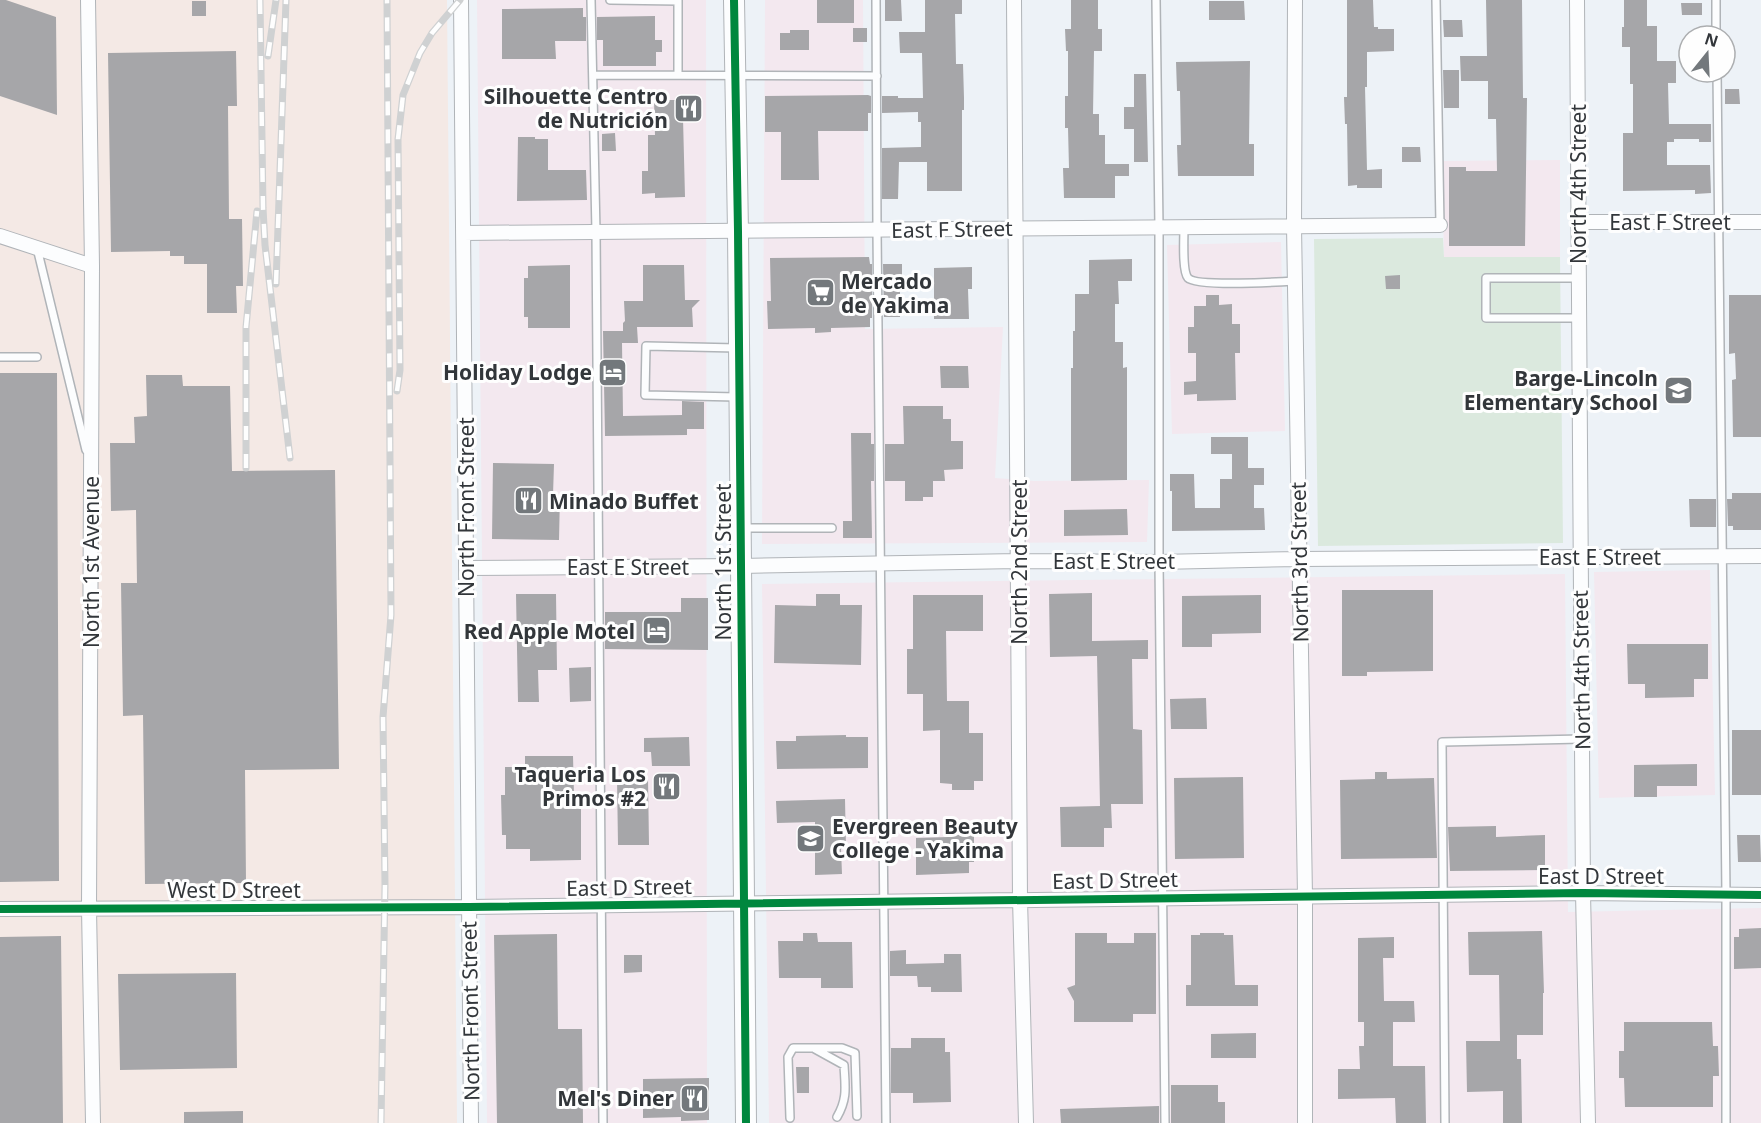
<svg xmlns="http://www.w3.org/2000/svg" width="1761" height="1123" font-family="'Noto Sans',sans-serif">
<rect width="100%" height="100%" fill="#edf2f7"/>
<path fill="#f3e8ef" d="M477 0H706L707 1123H487Z
M765 0H863L865 329 1003 327 995 478 1034 481 1149 480 1147 542 762 544Z
M1560 160V257H1444L1442 161Z
M1281 242 1285 431 1172 434 1167 245Z
M1710 570 1715 795 1599 798 1594 572Z
M1565 574 1568 912 1761 908V1123H769L762 584Z"/>
<path fill="#f4e9e5" d="M0 0H447L457 1123H0Z"/>
<path fill="#dbe9de" d="M1443 238 1444 257H1560L1563 543 1318 546 1314 239Z"/>
<path fill="#a6a6a9" d="M0 0H6L56 17 57 115 0 96Z
M817 0H854V23H817Z
M885 0H901L902 21H885Z
M925 0H962V14H955L956 64H963L964 98V110H962V191H927V162H899L898 199H882V148L921 147V122H918V112L882 113V96H898V98H923L922 53H900L899 32H925Z
M1071 0H1098V29H1102V51H1094L1093 114H1099V135H1105V164H1129V176H1115V198H1064L1063 168H1069L1068 128H1065V96H1068V51H1066L1065 29H1071Z
M1347 0H1373L1374 27H1378V29H1394V51L1367 52V87H1365L1367 170 1382 169V188H1357V185L1348 186 1347 124H1345L1344 97H1347Z
M1486 0H1522L1523 98H1527L1525 246H1449V167H1466V171H1497L1496 119H1488V81H1461L1460 56H1487Z
M1624 0H1647V26H1657V61H1676V83H1668L1669 124H1711V142H1699V139H1674V142H1667V165H1710L1711 193 1695 194V190L1623 191V133H1633V84H1630V47H1622V27H1624Z
M192 1H206V16H192Z
M1209 1H1244L1245 20H1209Z
M1681 3H1702V15H1682Z
M583 8V17H586V41H555L556 59H502V9Z
M655 16V40H662V52H656V66H603V40H597V17Z
M1443 20H1462L1463 37H1444Z
M853 28H867V42H853Z
M790 30H809V50H780V33H790Z
M236 51 237 106H228L229 219H242L243 286H236L237 313H207V264H184V256H170V251L111 252 108 53Z
M1250 61 1249 144H1254V176H1178L1177 145H1181L1180 91H1177L1176 62Z
M1443 70H1459V108H1444Z
M1134 74H1146L1148 162H1134V129H1124V107H1134Z
M1725 89H1739L1740 104H1725Z
M868 95 871 96V113H868V131H818L819 180H781V132H765V96Z
M679 98H700V118H683L685 197 655 198V193L642 194V171H648V135H655L654 100H679Z
M615 133 616 151H602V134Z
M518 137H535V139H548V170H586L587 200 517 201Z
M1402 147H1420L1421 162H1402Z
M869 257 870 264H872V318H870V327L831 328V332L815 333V328L768 329 767 301H771L770 258Z
M1132 259V281H1118L1119 304H1115V342H1123V368L1127 367V480L1071 481V368H1073V331H1075V294H1089V260Z
M883 264H902V290H900V317H884Z
M570 265V328H528V317H524V278H528V266Z
M643 265H684L685 300H700L692 308 693 327H637L638 343H622L623 416 682 415V401L704 402V429H687V435L605 436 603 331H623V323L625 321 624 301H643Z
M972 267V289H968L969 319H934V268Z
M1400 275V289H1386L1385 276Z
M1206 295H1219V305L1232 304V324H1240V353H1235L1236 400 1197 401V394L1184 395V382L1196 381V353H1188V327H1194V306H1206Z
M1729 295H1761V437H1733L1732 380 1736 379 1735 353 1729 354Z
M940 366H968L969 388H941Z
M0 373H57L59 881 0 882Z
M146 375H182L183 386H230L232 471 335 470 339 769 245 770 246 883 145 884 143 715 123 716 121 583H137L136 510 111 511 110 443H135L134 417 147 416Z
M903 406H943V419H951V441H963V469L944 470 945 481H933V497H923V501H905V481H885V444H904Z
M851 433H871V444H874V481H871L872 538H843V521H852Z
M1211 437H1248V468H1264V485H1254V508H1264L1265 530 1172 531V491H1170V474H1194L1195 508H1220V479H1232V454H1211Z
M493 463 554 464 553 495H560L559 540 492 539Z
M1732 493H1761V530H1733V526H1728L1727 499H1732Z
M1689 499H1716V527H1690Z
M1127 509 1128 535 1064 536V510Z
M1342 590H1433V671L1367 672V676H1342Z
M1092 593V641L1148 640V659H1132L1133 729 1142 730 1143 804H1111L1112 828H1104V847H1061L1060 807 1100 806 1097 656 1050 657 1049 594Z
M516 594H556L557 670H538L539 702H518Z
M816 594H840V605H862L861 665 774 663 775 605 816 606Z
M913 595H983V631H946L947 701H969V733H983V781H974V790H952V784L940 783V730L923 731V694H907V649H913Z
M1261 595V633L1212 634V647H1182V596Z
M681 598H708V650L605 649V612H681Z
M1627 644H1708V679H1694V697L1645 698V684H1628Z
M591 667V701L570 702 569 668Z
M1206 698 1207 729H1171L1170 699Z
M1732 730H1761V795H1732Z
M846 735V737H868V768L777 769 776 741H796V736Z
M689 737 690 766H652L651 752H644V738Z
M525 756H573L574 795H581V860L530 861V849H506V835H502L501 795H505V767H525Z
M1697 764V786H1657V797H1634V765Z
M1375 772H1387V779L1434 778 1437 858 1341 859 1340 780 1375 779Z
M1243 777 1244 858 1175 859 1174 778Z
M617 778H648L649 845H618Z
M845 799 846 849H841L842 874 815 875V822L777 823 776 801Z
M1496 826V837L1545 835V870L1450 871 1448 827Z
M948 831H974V862H969V873L916 875V838L948 837Z
M1737 835H1760L1761 862H1738Z
M1761 928V968L1734 969V937H1739V929Z
M1542 931 1544 993H1543V1035H1517V1059H1521L1522 1123H1503V1091L1467 1092 1466 1041H1500L1499 975H1469L1468 932Z
M803 933H817L818 942H852L853 988H821V978H779L778 941H803Z
M1075 933H1107V943H1134V933H1156V1014H1133V1022H1074V1001L1067 988 1075 985Z
M1200 933H1224V935H1233L1235 985H1258V1006H1186V985H1191V935H1200Z
M557 934 558 1029H582L583 1123H497L494 935Z
M61 936 63 1123H0V937Z
M1394 937V958H1383L1384 1001H1414L1415 1022H1393V1066H1425L1426 1123H1396L1395 1098 1338 1099V1069H1360L1359 1046H1364V1022H1358V938Z
M906 950V964L944 963V954H961L962 992H931V987H918L917 976H890V951Z
M624 955H642V972L624 973Z
M236 973 237 1068 120 1070 118 974Z
M1624 1022H1712L1713 1046H1718L1719 1076H1713V1107H1625L1624 1078H1619V1051H1624Z
M1256 1033V1058H1211V1034Z
M911 1038H945V1052H950L951 1102 913 1103V1093H891V1048H911Z
M796 1067H809V1093H797Z
M709 1078V1120L681 1121V1117L643 1118V1079Z
M1171 1085H1218V1102H1225V1123H1171Z
M1159 1106V1123H1061L1060 1109Z
M243 1111V1123H184V1112Z"/>
<g fill="none" stroke-linecap="round" stroke-linejoin="round">
<defs>
<path id="lane" d="M591 0 596 232 603 1123
M610 0 678 1
M876 0 877 230 886 1123
M1156 0 1159 227V562L1165 1123
M1436 0 1440 225
M1716 0V36
M1717 72 1726 895V1123
M593 75 877 76
M678 75V0
M1184 227C1184 238 1182 271 1188 278 1196 287 1279 282 1295 281
M37 248 86 450
M1579 278H1486V318H1579
M737 348 646 346 645 395 737 397
M0 357H37
M743 528H832
M815 1049 844 1065C845 1086 848 1098 837 1117
M790 1118 788 1057 793 1048H842L855 1053 857 1116
M1445 1123 1442 742 1582 739"/>
<path id="street" d="M88 0 92 266 89 909 93 1123
M461 0 471 1123
M1014 0 1020 899 1026 1123
M1295 0 1294 226 1305 896V1123
M1577 0 1583 893 1588 1123
M1579 222H1761
M463 233 1440 225
M0 236 92 266
M466 568 741 566 1019 561 1159 562 1299 559 1761 556
M0 909 469 907 1583 893 1761 895"/>
<path id="secondary" d="M734 0 738 231 746 1123"/>
</defs>
<use href="#lane" stroke="#b0b4b8" stroke-width="10"/>
<use href="#street" stroke="#b0b4b8" stroke-width="16"/>
<use href="#secondary" stroke="#b0b4b8" stroke-width="22"/>
<use href="#lane" stroke="#fcfdfe" stroke-width="7"/>
<use href="#street" stroke="#fcfdfe" stroke-width="14"/>
<use href="#secondary" stroke="#fcfdfe" stroke-width="20"/>
<defs>
<path id="rail" d="M260 0 263 208 265 245 290 458
M268 56 276 0
M276 284 286 0
M397 391 400 370 398 139 403 95 420 53 432 33 460 0
M246 468V327L257 211
M381 1123 385 885 383 717 391 615 387 0"/>
</defs>
<use href="#rail" stroke="#cfd1d2" stroke-width="7"/>
<use href="#rail" stroke="#fefefe" stroke-width="4.5" stroke-dasharray="14" stroke-linecap="butt"/>
<defs>
<path id="cycleway" d="M734 0 738 231 746 1123
M0 909 469 907 1583 893 1761 895"/>
</defs>
<use href="#cycleway" stroke="#fefefe" stroke-width="11"/>
<use href="#cycleway" stroke="#00873e" stroke-width="8"/>
</g>
<defs>
<symbol id="restaurant-square" viewBox="-11 -11 22 22"><rect x="-9" y="-9" width="18" height="18" rx="4" fill="#73787c" stroke="#fefefe"/><path d="M-5-6h1v4h1v-4h1v4h1v-4h1v5L-1.5 .5V6h-2V.5L-5-1ZM5-6V6H3V1.5H1.5Q1.5-4 5-6Z" fill="#fff"/></symbol>
<symbol id="supermarket-square" viewBox="-11 -11 22 22"><rect x="-9" y="-9" width="18" height="18" rx="4" fill="#73787c" stroke="#fefefe"/><path d="M-6-5.5h2.5l.6 2H6L4.5 2H-2.5L-4.4-4H-6ZM-1.5 3.2a1.3 1.3 0 1 0 .1 0ZM3 3.2a1.3 1.3 0 1 0 .1 0Z" fill="#fff"/></symbol>
<symbol id="hotel-square" viewBox="-11 -11 22 22"><rect x="-9" y="-9" width="18" height="18" rx="4" fill="#73787c" stroke="#fefefe"/><path d="M-6-4.5h1.5V1H6V5H4.5V3h-9V5H-6ZM-4 0a1.8 1.8 0 1 1 3.6 0ZM.5 0V-2.5h3Q6-2.5 6 0Z" fill="#fff"/></symbol>
<symbol id="school-square" viewBox="-11 -11 22 22"><rect x="-9" y="-9" width="18" height="18" rx="4" fill="#73787c" stroke="#fefefe"/><path d="M0-5L7-2L0 1L-7-2ZM-4 1L0 2.5L4 1V4Q0 6-4 4Z" fill="#fff"/></symbol>
<symbol id="university-square" viewBox="-11 -11 22 22"><rect x="-9" y="-9" width="18" height="18" rx="4" fill="#73787c" stroke="#fefefe"/><path d="M0-5L7-2L0 1L-7-2ZM-4 1L0 2.5L4 1V4Q0 6-4 4Z" fill="#fff"/></symbol>
</defs>
<g fill-rule="evenodd">
<use href="#restaurant-square" x="672" y="92" width="33" height="33"/>
<use href="#supermarket-square" x="804" y="276" width="33" height="33"/>
<use href="#hotel-square" x="596" y="356" width="33" height="33"/>
<use href="#school-square" x="1662" y="374" width="33" height="33"/>
<use href="#restaurant-square" x="512" y="484" width="33" height="33"/>
<use href="#hotel-square" x="640" y="614" width="33" height="33"/>
<use href="#restaurant-square" x="650" y="770" width="33" height="33"/>
<use href="#university-square" x="794" y="822" width="33" height="33"/>
<use href="#restaurant-square" x="678" y="1082" width="33" height="33"/>
</g>
<g text-anchor="middle" dominant-baseline="central" stroke-width="6" stroke-linejoin="round" paint-order="stroke">
<g font-size="21" font-weight="bold" fill="#32363a" stroke="#fefefe" text-anchor="end">
<text x="668" y="96">Silhouette Centro<tspan x="668" dy="24">de Nutrición</tspan></text>
<text x="841" y="281" text-anchor="start">Mercado<tspan x="841" dy="24">de Yakima</tspan></text>
<text x="592" y="372">Holiday Lodge</text>
<text x="1658" y="378">Barge-Lincoln<tspan x="1658" dy="24">Elementary School</tspan></text>
<text x="549" y="501" text-anchor="start">Minado Buffet</text>
<text x="635" y="631">Red Apple Motel</text>
<text x="646" y="774">Taqueria Los<tspan x="646" dy="24">Primos #2</tspan></text>
<text x="832" y="826" text-anchor="start">Evergreen Beauty<tspan x="832" dy="24">College - Yakima</tspan></text>
<text x="674" y="1098">Mel's Diner</text>
</g>
<g font-size="21" fill="#32363a" stroke="#fefefe">
<text transform="translate(1578 184) rotate(-90)">North 4th Street</text>
<text x="1670" y="222">East F Street</text>
<text transform="translate(952 229) rotate(-1)">East F Street</text>
<text transform="translate(466 507) rotate(-90)">North Front Street</text>
<text x="1600" y="557">East E Street</text>
<text x="1114" y="561">East E Street</text>
<text transform="translate(91 562) rotate(-90)">North 1st Avenue</text>
<text transform="translate(723 562) rotate(-90)">North 1st Street</text>
<text transform="translate(1019 562) rotate(-90)">North 2nd Street</text>
<text transform="translate(1299 562) rotate(-91)">North 3rd Street</text>
<text x="628" y="567">East E Street</text>
<text transform="translate(1581 670) rotate(-91)">North 4th Street</text>
<text x="1601" y="876">East D Street</text>
<text transform="translate(1115 880) rotate(-1)">East D Street</text>
<text transform="translate(629 887) rotate(-1)">East D Street</text>
<text x="234" y="890">West D Street</text>
<text transform="translate(470 1011) rotate(-91)">North Front Street</text>
</g>
</g>
<g transform="translate(1707 54) rotate(18)"><circle r="28" fill="#fefefe" stroke="#acaeb0" stroke-width="1.5"/>
<path d="M0-4.5L10 22L0 15L-10 22Z" fill="#73787c"/>
<text y="-9" font-size="16" font-weight="bold" text-anchor="middle" fill="#32363a">N</text>
</g>
</svg>
